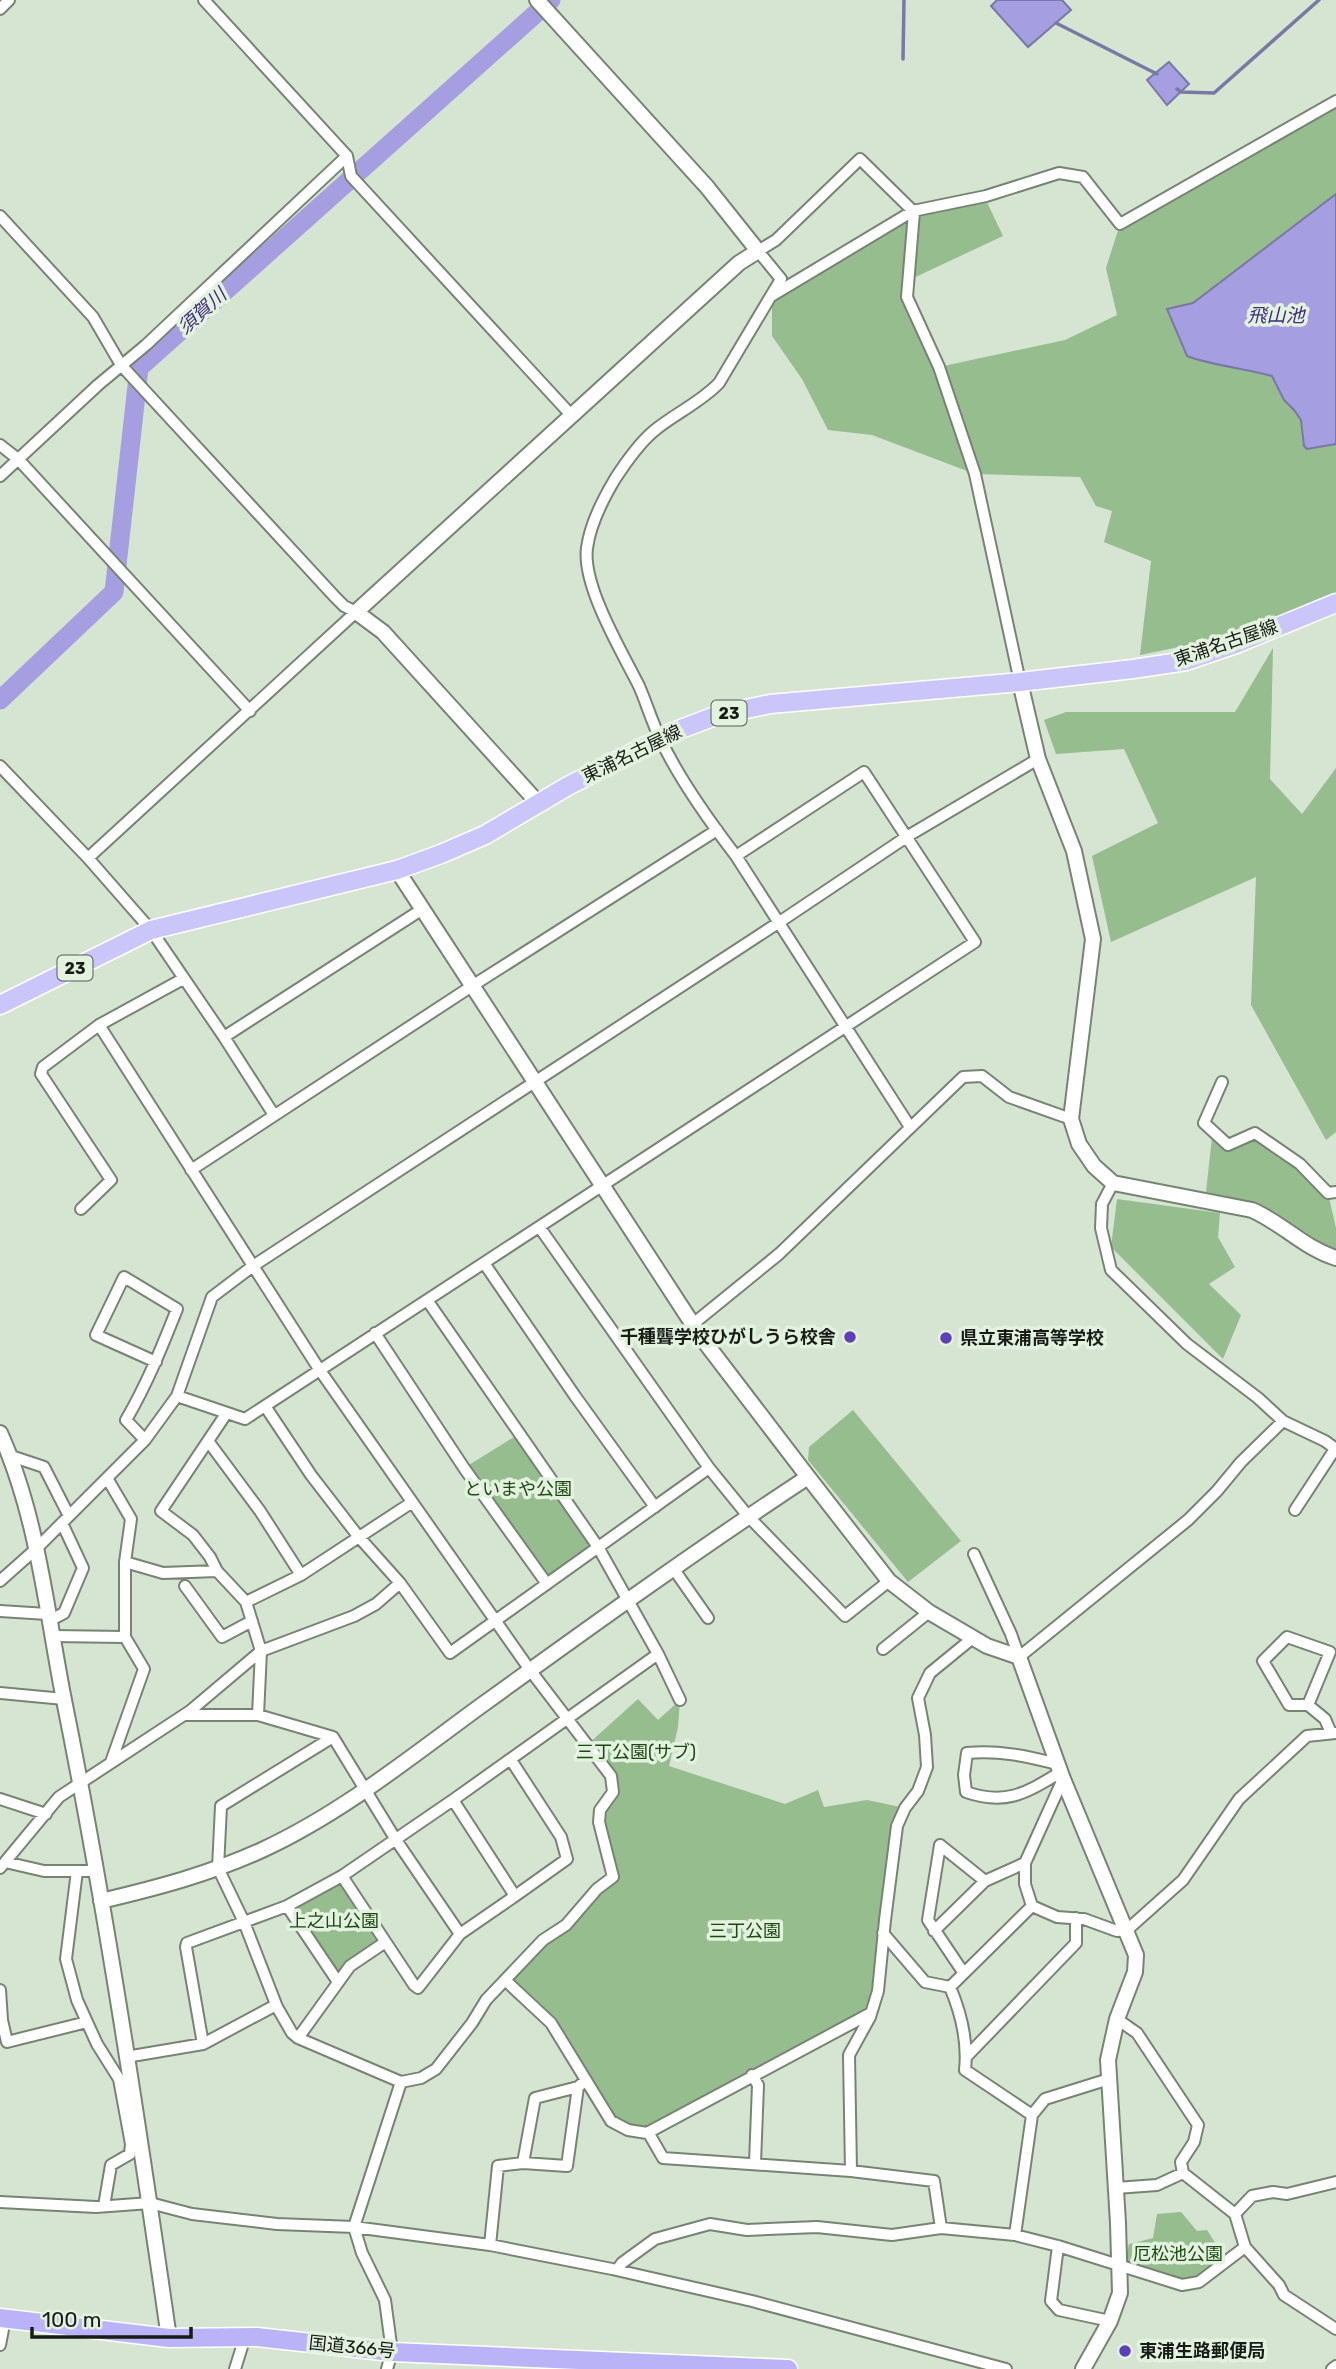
<svg xmlns="http://www.w3.org/2000/svg" width="1336" height="2369" font-family="Rubik,'Noto Sans JP',sans-serif">
<rect width="100%" height="100%" fill="#d6e4d2"/>
<path fill="#96bd8e" d="M1336 100V194L1193 304 1167 309 1243 368 1272 376 1284 400 1294 410 1301 420 1304 446 1336 444V601L1272 628 1140 655 1151 561 1104 542 1112 511 1096 506 1080 477 975 474 872 435 828 430 802 379 772 336V296L913 211 984 196 1003 236 907 281 939 367 1065 340 1117 315 1106 268 1120 224Z
M1273 648 1270 779 1302 814 1336 768V1132L1326 1140 1251 1005 1256 877 1111 942 1092 856 1158 823 1124 749 1056 754 1044 720 1066 712H1235Z
M1255 1133 1328 1193 1336 1228V1252L1296 1232 1259 1204 1206 1192 1212 1137 1228 1145Z
M1117 1199 1220 1213 1218 1237 1235 1267 1209 1284 1241 1315 1223 1359 1111 1247Z
M853 1410 961 1541 908 1582 808 1460 809 1447Z
M519 1434 598 1547 547 1584 464 1468Z
M638 1699 658 1720 680 1700 678 1727 669 1766 785 1804 818 1790 824 1807 867 1800 905 1808 871 2013 648 2132 611 2121 551 2023 505 1980 613 1877 599 1822 613 1792 611 1776 587 1745Z
M339 1885H342L377 1940 376 1945 340 1973 336 1972 295 1911 296 1907Z
M1181 2212 1197 2231 1207 2230 1226 2260 1199 2282 1182 2285 1124 2264 1129 2244 1153 2238 1157 2214Z"/>
<path fill="#a59fe1" stroke="#7a78a4" stroke-width="2" d="M997 0H1062L1071 10 1028 47 991 6Z
M1169 62 1189 84 1167 105 1147 80Z
M1336 194V444L1307 449 1304 446 1301 420 1294 410 1284 400 1272 376C1244 368 1214 366 1187 356L1167 309 1193 303Z"/>
<g fill="none" stroke-linecap="round" stroke-linejoin="round">
<path stroke="#7a78a4" stroke-width="3.5" d="M1056 23 1157 74
M903 59 904 0
M1177 89 1181 92 1214 93 1319 0"/>
<path stroke="#a59fe1" stroke-width="19" d="M0 700 114 592 139 368 551 0"/>
<defs>
<path id="minor" d="M204 0 347 156 351 176 572 416
M0 9 9 0
M0 216 93 317 121 365 335 597 344 606 356 612 88 858
M773 295 913 211 986 196 1059 173 1083 177 1120 224 1336 101
M0 445 18 459 250 711
M0 476 98 385 146 345 347 156
M0 766 88 858 151 930 224 1037 274 1115
M99 1025 319 1369 530 1670 611 1776 613 1792 600 1810 599 1822 613 1877 597 1889 566 1925 543 1940 486 2000 472 2023 436 2069 421 2078 401 2082 298 2038 292 2033 277 2007 244 1922 218 1868 221 1806 333 1737 396 1840 460 1934
M224 1037 421 910
M1222 1082 1204 1123 1228 1145 1255 1133 1300 1164 1328 1193 1336 1192
M910 1127 736 856C710 822 679 779 661 740 652 723 647 704 639 686 622 652 582 586 587 548 590 525 603 499 615 479 626 462 639 443 655 430 676 413 701 402 719 383L781 279 758 251 776 240 860 159 914 212 907 297 939 367 975 474 1020 682
M191 1170 472 986 717 830
M1113 1183 1102 1204 1101 1228 1111 1270 1187 1344 1258 1398 1283 1421 1325 1441 1336 1449
M81 1209 111 1180 41 1074 43 1067 99 1025 183 979
M540 1228 709 1468 748 1516 845 1616 889 1581
M484 1263 575 1396 655 1507
M427 1300 598 1547 658 1654 680 1700
M693 1324 779 1254 963 1077 982 1076 1009 1097 1071 1119
M375 1333 464 1468 547 1584
M177 1396 245 1419 975 942 864 772 736 856
M265 1406 311 1475 358 1536 400 1583 450 1653 709 1468
M226 1414 161 1511 193 1535 210 1557 217 1571 246 1602 301 1575 411 1503
M145 1440 126 1420C147 1384 162 1347 177 1309L124 1277 96 1335 156 1362
M208 1441 260 1511 301 1575
M11 1456 44 1467 69 1516
M107 1478 131 1519 125 1562V1637L144 1669 111 1762
M1295 1510 1335 1449
M974 1554 1011 1634 1019 1657 1188 1520 1217 1491 1241 1462 1283 1421
M125 1562 163 1573 217 1571
M673 1568 708 1618
M0 1581 37 1548 145 1440 177 1396 212 1297 253 1266 778 923 908 836 1038 759
M185 1586 222 1637 252 1621
M246 1602 261 1651 258 1715
M0 1611 47 1614
M49 1621 64 1613 83 1568 62 1523
M52 1636 125 1637
M883 1649 929 1612
M0 1693 64 1699
M1308 1705H1289L1263 1661 1287 1637 1330 1652 1308 1705 1325 1719 1331 1733
M185 1715H258L333 1737
M511 1760 561 1837 567 1859 515 1896
M1057 1764C1026 1756 999 1750 967 1753L964 1775 966 1792C1006 1806 1026 1793 1061 1772
M1063 1779 1025 1863V1884L1032 1906 1057 1917 1084 1919 1117 1931 1127 1930 1183 1880 1239 1799 1307 1736 1336 1733
M0 1799 46 1814
M5 1862 44 1871H96
M0 1868 59 1797 190 1711 261 1651 354 1616 376 1604 400 1583
M77 1871 66 1959 77 2000 97 2044 119 2079 131 2144 130 2154 111 2165 104 2206
M342 1876 414 1985 418 1988 460 1934 515 1896 453 1800
M287 1906 338 1982
M934 1931 985 1881
M883 1933 925 1982 950 1987
M963 1972 928 1920 940 1845 985 1881 1025 1863
M505 1980 551 2023 611 2121 628 2130 647 2133 871 2013
M950 1987C961 2013 968 2042 965 2070L1032 2115 1045 2099 1109 2079
M950 1987 1032 1906
M0 1990 2 2020 7 2042 87 2022
M1117 2019 1137 2033 1198 2125 1194 2142 1181 2162 1183 2173 1235 2214 1245 2247 1279 2285 1284 2295 1336 2329
M298 2038 350 1966 384 1943
M203 2044 186 1947 187 1943 287 1906 342 1876 453 1800 658 1654
M967 2056 1076 1943V1918
M126 2057 203 2044 276 2005
M752 2075 758 2085 755 2163
M648 2132 663 2158 851 2171 934 2181 941 2228
M523 2163 567 2166 578 2087
M851 2171 849 2055 870 2017 878 1991 885 1920 897 1826 905 1808 918 1791 927 1767 925 1735 918 1698 930 1673 974 1637
M1116 2188 1157 2185 1183 2173
M0 2202 96 2207 150 2203 192 2214 277 2224 354 2227 490 2245 612 2269 752 2301 1006 2369
M1235 2214 1252 2196 1273 2192 1287 2194 1336 2182
M1015 2235 1032 2115
M490 2245 498 2166 523 2163 535 2098 578 2087 586 2080
M1058 2246 1051 2301 1059 2310 1110 2321
M617 2270 622 2263 655 2239 710 2224 747 2230 817 2227 892 2235 941 2228 1015 2235 1058 2246 1182 2285 1199 2282 1245 2247
M0 2345 5 2319
M235 2369 245 2337
M387 2369 392 2352 385 2300 362 2253 354 2227 401 2082
M1332 2369 1336 2366"/>
<path id="tertiary" d="M537 0 707 187 758 251 739 263 356 612 383 632 539 804
M1020 682 1038 759 1074 851 1093 939 1071 1119 1079 1144 1094 1166 1113 1183 1252 1210C1282 1223 1304 1248 1336 1258
M397 870 701 1337 808 1477 889 1581 929 1612 987 1646 1019 1657 1063 1779 1136 1955 1135 1972 1117 2019 1108 2060 1118 2223 1120 2293 1110 2321 1083 2369
M0 1433C37 1515 46 1607 63 1695 106 1908 138 2123 169 2338
M101 1901C156 1888 210 1874 262 1850 342 1813 412 1756 482 1705 590 1627 697 1550 808 1477"/>
<path id="primary" d="M0 1005 151 930 397 870 441 854 485 835 568 786 673 732 718 715 770 704 1020 682 1133 669 1186 661 1236 644 1336 603"/>
<path id="trunk" d="M0 2318 169 2338 257 2337 392 2352 788 2369"/>
</defs>
<use href="#minor" stroke="#778474" stroke-width="14"/>
<use href="#tertiary" stroke="#778474" stroke-width="18"/>
<use href="#primary" stroke="#fff" stroke-width="21"/>
<use href="#trunk" stroke="#fff" stroke-width="21"/>
<use href="#minor" stroke="#fff" stroke-width="10"/>
<use href="#tertiary" stroke="#fff" stroke-width="14"/>
<use href="#primary" stroke="#cbc6f9" stroke-width="18"/>
<use href="#trunk" stroke="#bab3f7" stroke-width="18"/>
</g>
<g fill="#5b40b8" stroke="#e3f1df" stroke-width="2.5">
<circle cx="850" cy="1337" r="7"/>
<circle cx="946" cy="1338" r="7"/>
<circle cx="1125" cy="2351" r="7"/>
</g>
<g text-anchor="middle" dominant-baseline="central" stroke-width="7" stroke-linejoin="round" paint-order="stroke">
<g fill="#e3f1df" stroke="#545c52" stroke-width="2">
<rect x="711.5" y="700.5" width="35" height="25" rx="5"/>
<rect x="57.5" y="955.5" width="35" height="25" rx="5"/>
</g>
<g font-size="16" font-weight="bold" fill="#171c16">
<text x="729" y="713">23</text>
<text x="75" y="968">23</text>
</g>
<g font-size="18" fill="#171c16" stroke="#e3f1df">
<text transform="translate(1226 643) rotate(-19)">東浦名古屋線</text>
<text transform="translate(632 754) rotate(-26)">東浦名古屋線</text>
<text transform="translate(352 2347) rotate(6)">国道366号</text>
</g>
<g font-size="18" font-weight="bold" fill="#171c16" stroke="#e3f1df" text-anchor="start">
<text x="836" y="1337" text-anchor="end">千種聾学校ひがしうら校舎</text>
<text x="960" y="1338">県立東浦高等学校</text>
<text x="1139" y="2351">東浦生路郵便局</text>
</g>
<g font-size="18" fill="#1b4910" stroke="#e3f1df">
<text x="518" y="1489">といまや公園</text>
<text x="636" y="1752">三丁公園(サブ)</text>
<text x="334" y="1921">上之山公園</text>
<text x="745" y="1931">三丁公園</text>
<text x="1178" y="2254">厄松池公園</text>
</g>
<g font-size="19" font-style="italic" fill="#3d2d7a" stroke="#e3f1df">
<text transform="translate(202 311) rotate(-42)">須賀川</text>
<text x="1276" y="315">飛山池</text>
</g>
</g>
<path d="M32 2327v10h159v-10" fill="none" stroke="#171c16" stroke-width="3.5"/>
<text x="42" y="2327" font-size="21" fill="#171c16" stroke="#e3f1df" stroke-width="5" paint-order="stroke">100 m</text>
</svg>
